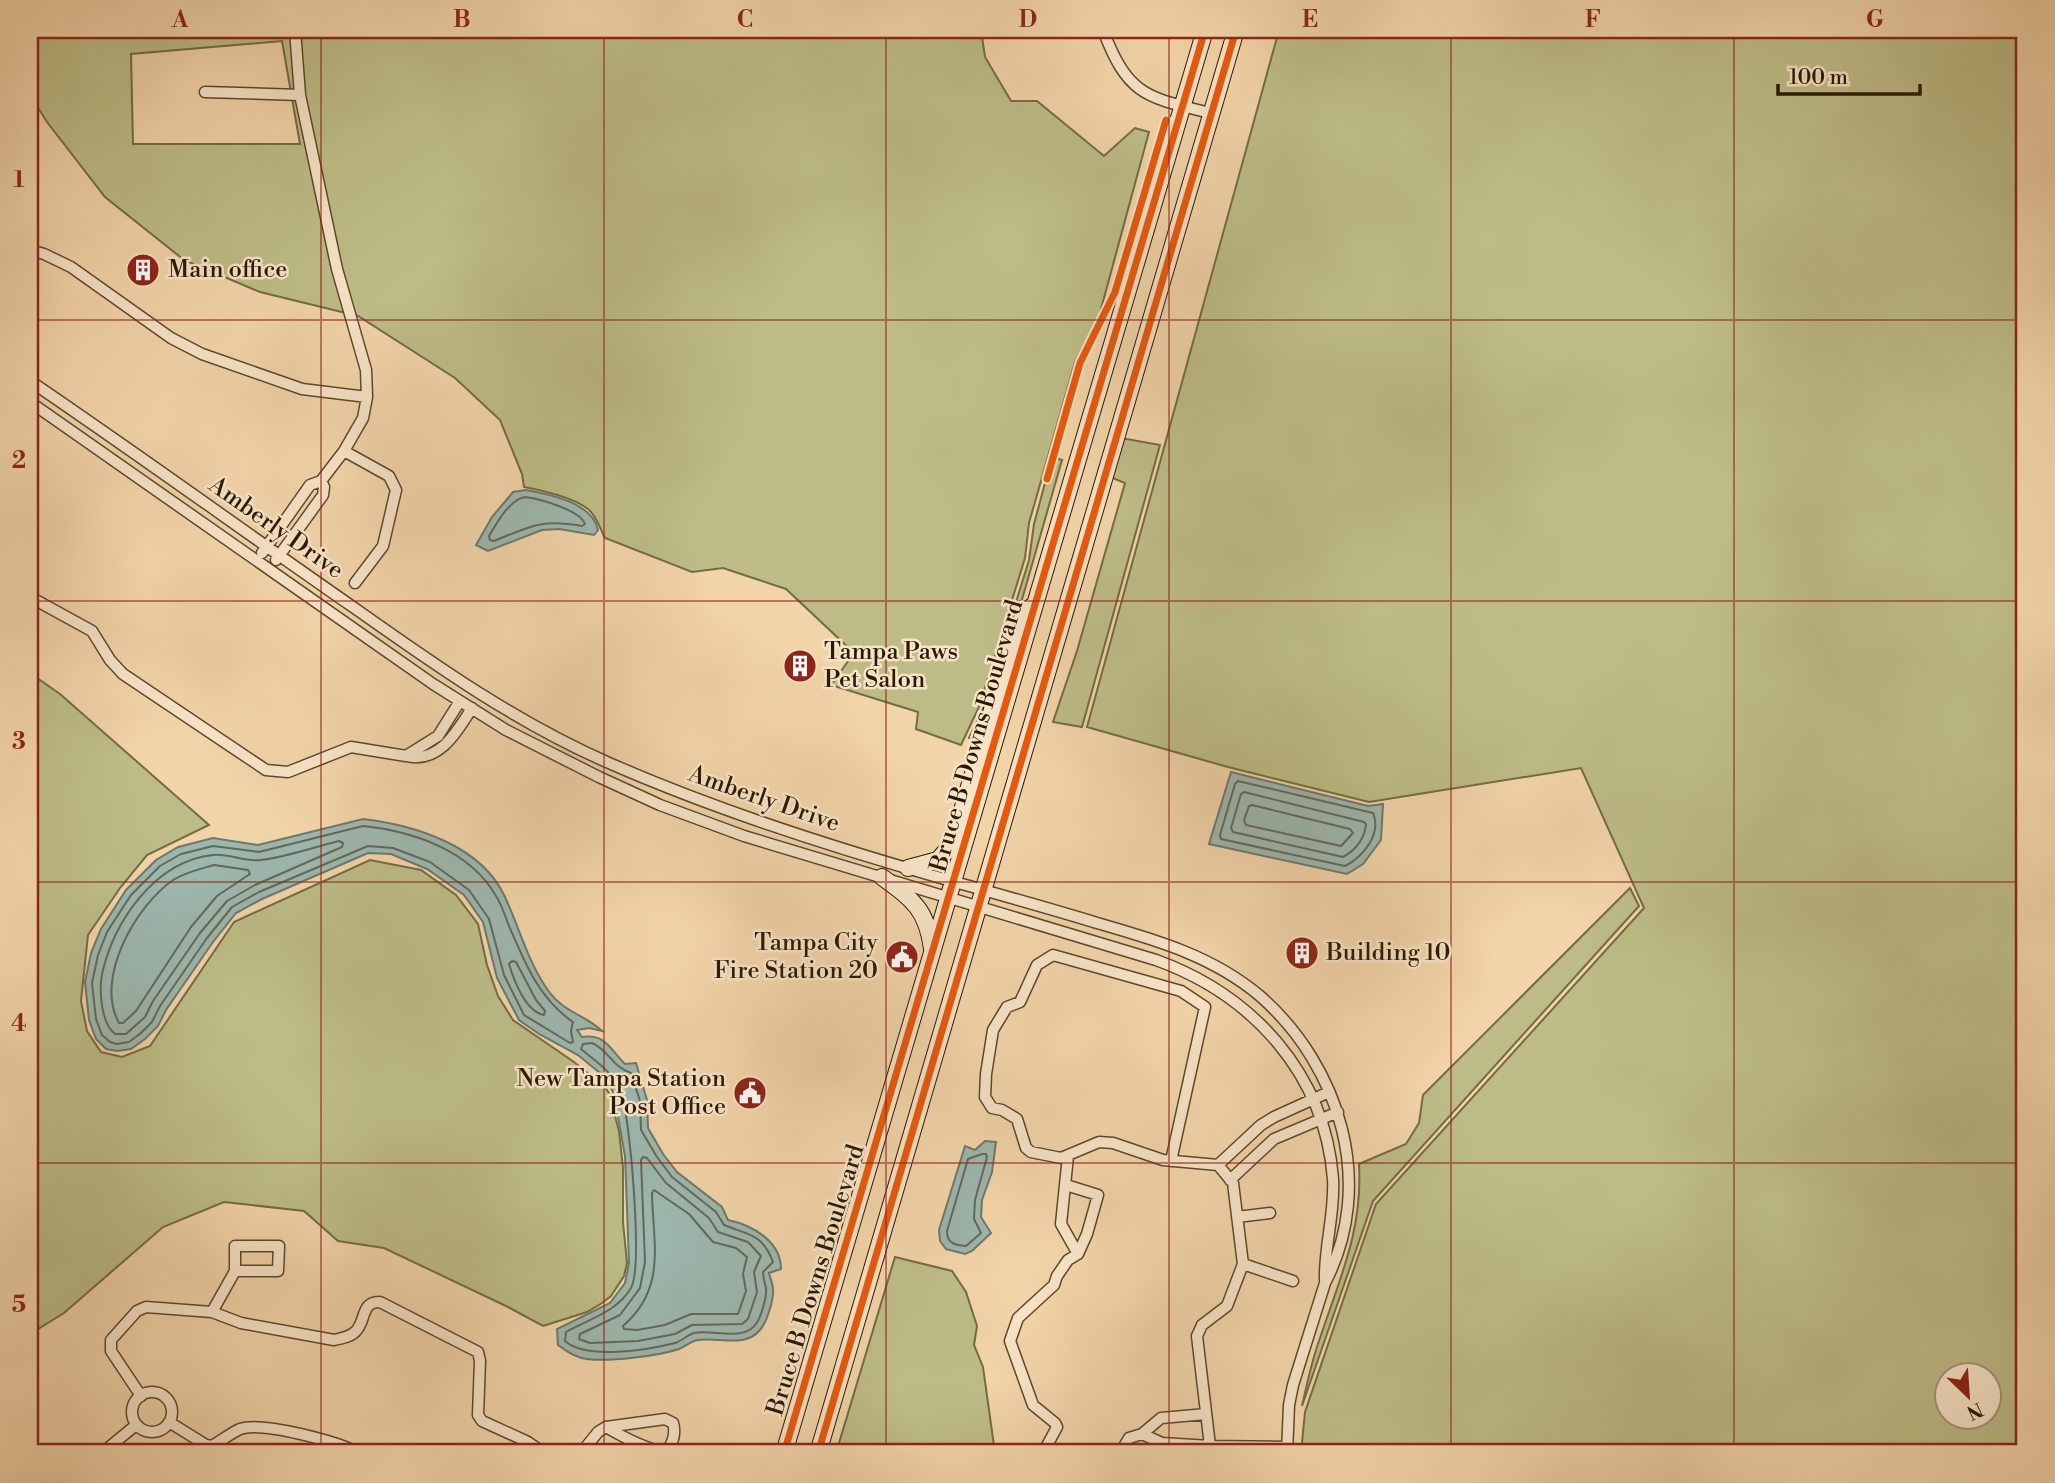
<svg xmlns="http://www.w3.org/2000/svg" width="2055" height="1483" font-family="'Libre Bodoni',serif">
<rect width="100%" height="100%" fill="#f2d4a9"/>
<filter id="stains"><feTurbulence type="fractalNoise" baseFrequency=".00286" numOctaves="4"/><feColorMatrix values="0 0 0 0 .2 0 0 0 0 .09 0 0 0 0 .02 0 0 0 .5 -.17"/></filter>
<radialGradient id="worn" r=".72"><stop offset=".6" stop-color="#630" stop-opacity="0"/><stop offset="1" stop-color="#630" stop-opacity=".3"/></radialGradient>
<path fill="#bdbc86" stroke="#746b44" stroke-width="2" fill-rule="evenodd" d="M30 30H981L985 57 1011 101H1037L1104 156 1135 128 1149 132 1098 320 1075 362 1029 523 1025 558 979 707 961 745 916 729 918 712 831 685 854 653 786 589 723 568 692 572 605 538C600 529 597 516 588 509 574 498 542 490 524 487L522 474 500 420 455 378 358 316 260 292 184 260 105 197 47 122 30 95ZM282 41 300 144H133L131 54Z
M1279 30H2025V1453H1301L1305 1412 1376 1204 1644 908 1581 768 1369 802 1228 767 1087 727ZM1988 1374V1416H1946V1374Z
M1121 438 1160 445 1082 727 1053 722 1077 651 1125 483 1110 477Z
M1052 457 1062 460 1017 617 978 741 969 738 983 709 1029 560 1034 524Z
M30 673 60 694 209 825 147 855 120 888 88 935 81 1001 87 1031 101 1052 122 1057 150 1046 234 922 370 860 421 870 456 895 478 924 487 965 498 996 513 1020 574 1062 604 1086 609 1093 619 1131 623 1168V1222L627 1263 624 1276 611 1296 602 1303 587 1312 543 1326 508 1307 384 1248 338 1241 304 1211 224 1202 163 1227 64 1313 30 1334Z
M1630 888 1639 906 1373 1201 1302 1406C1307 1383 1312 1360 1320 1338 1340 1278 1363 1229 1359 1164L1406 1144 1419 1123 1423 1095Z
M895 1257 952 1271 966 1292 977 1326 974 1345 983 1367 995 1453H836Z"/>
<path fill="#9cb7ae" stroke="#6f786a" stroke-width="2" d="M526 490C549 494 593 503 598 530L594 535 559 529 542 530 488 551 476 545 492 517 513 492Z
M1231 772 1368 806 1383 804 1381 840 1363 864 1347 874 1209 844Z
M363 819C414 825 480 845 504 895 519 926 529 966 550 993 565 1013 586 1015 602 1031L589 1028 577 1030 582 1037C606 1034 609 1048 625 1064L636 1063 647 1100 648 1128 663 1154 677 1172 722 1207 728 1220C752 1225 781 1241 781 1269L769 1273C770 1278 773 1284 773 1289 774 1299 767 1322 760 1330 745 1348 719 1337 698 1340 691 1341 686 1346 679 1349 658 1356 609 1362 587 1359 576 1358 567 1352 558 1345L557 1329 610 1303 625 1283 629 1263 625 1156 614 1094 606 1078 578 1055 539 1034 519 1020 497 978 483 922 464 895 427 869 391 854 368 853 262 899 236 913 213 942 166 1010 158 1026 145 1039 131 1049 117 1051 106 1049 96 1039 89 1020 85 982 91 953 101 929 126 890 156 860 178 847 213 838 258 845Z
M985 1141 996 1142 992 1172 982 1200 981 1217 991 1233 972 1251 965 1254 946 1249 940 1241 939 1230 965 1146 975 1150Z"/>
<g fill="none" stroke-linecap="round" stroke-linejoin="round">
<path stroke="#646858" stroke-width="2" d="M525 497C540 499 580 510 585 524L582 526C541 519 531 526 494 541L490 540 489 536C497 523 509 500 525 497Z
M1238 781 1373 813C1382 834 1363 857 1345 866L1221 839 1220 835 1235 784Z
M1244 792 1364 822 1366 824C1365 838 1356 850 1343 857L1233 832 1231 828 1241 794Z
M1252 805 1350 829 1353 833 1341 846 1246 825 1244 820 1249 806Z
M363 826C412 831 470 850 496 896 502 905 505 916 509 926 525 963 539 999 573 1022L571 1031 573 1042 570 1043 524 1015 504 975 489 919 469 890 430 862 393 848 368 846 259 892 232 907 207 938 160 1006 152 1022 141 1033 129 1042 117 1044 110 1042 102 1035 96 1019 92 983 98 955 107 932 131 895 160 866 181 854 213 846 259 852Z
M339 841 343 843 342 847 255 885 227 901 200 933 153 1001 145 1017 126 1034H115C101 1023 99 991 102 974 114 921 155 861 213 855 228 853 245 862 261 860 287 857 314 847 339 841Z
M214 865 248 870 250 874 217 896 191 927 136 1011 123 1023H119C94 978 136 906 173 880 186 872 200 869 214 865Z
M512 961 516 962 536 1000 545 1011 544 1015C526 1012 514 981 509 964Z
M592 1043C609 1050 612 1067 631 1073L640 1101 641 1130 657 1157 672 1177 716 1212 724 1225C748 1235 762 1233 773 1262L763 1272C763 1278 765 1283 766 1288 767 1297 761 1317 756 1324 743 1342 713 1329 694 1333 687 1335 682 1341 675 1343 648 1350 586 1360 565 1341L566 1332C589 1319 617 1312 631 1288 643 1266 630 1118 621 1091 613 1072 596 1062 581 1049L583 1044Z
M982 1154H986L987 1157 975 1200 974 1219 981 1233 966 1246C954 1245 947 1243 947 1231L968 1159Z
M643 1157 647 1158 666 1183 709 1218 718 1232 748 1242 761 1256 754 1272 757 1292 748 1319 742 1324 692 1325 675 1334 638 1341 590 1343 579 1339 580 1334 620 1315 640 1288 645 1262 641 1160Z
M654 1190 689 1214 713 1242 736 1248 747 1257 743 1274 746 1291 738 1314H691L665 1325 637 1330 624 1329 623 1326C667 1288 653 1244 652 1193Z"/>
<defs>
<path id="minor" d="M1103 30C1128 96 1146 97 1210 113
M205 92 300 95
M30 250 44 254 71 267 171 338 202 354 302 389 367 397
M30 381C139 455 245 532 353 607 435 665 517 723 609 763 716 810 828 846 941 878 993 893 1045 907 1097 923 1156 940 1213 956 1260 996 1341 1067 1376 1185 1325 1283L1293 1385 1289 1405 1287 1453
M30 402 433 684 506 730 599 777 660 805 744 836 1156 960C1253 995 1325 1074 1333 1179 1335 1214 1324 1247 1325 1280
M344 451 389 476 396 490 383 546 355 583
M262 553 310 485 321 481 344 451 363 418 367 397 366 370 337 269 300 95 295 30
M276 560 323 495 324 487 321 481
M30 597 92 631 110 660 123 674 266 770 288 772 351 747 406 756
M460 701 438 736 406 756C439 764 457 732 472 708
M1171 1161 1205 1007 1181 991 1053 955 1037 965 1020 1002 1007 1007 993 1030 986 1074 985 1097 992 1108 1002 1110 1017 1119 1026 1148 1031 1152 1061 1158 1099 1142 1113 1143 1163 1160 1218 1165 1233 1183 1243 1264 1227 1306 1202 1325 1197 1336 1210 1446 1287 1447
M1218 1165 1261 1125 1274 1117 1329 1092
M1230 1180 1274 1139 1338 1112
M1066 1185 1098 1195 1087 1234 1078 1254
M1237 1217 1270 1213
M1243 1264 1293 1281
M212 1312 235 1271H278L279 1246H235V1271
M132 1412a20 20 0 1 1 40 0a20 20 0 1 1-40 0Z
M141 1396 111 1351V1340L137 1311 146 1307 212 1312 241 1323 334 1340C342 1338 351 1337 356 1331 366 1321 361 1301 380 1302L478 1352 480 1361 478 1415 482 1421 528 1442 544 1453
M169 1422 206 1445 212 1446C221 1441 231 1433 240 1429 262 1421 338 1442 359 1453
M1142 1434 1162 1443 1210 1446
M30 1446 31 1444
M102 1453 136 1425
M581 1453 598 1432 606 1427 665 1419 673 1423C676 1433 673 1445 665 1452 645 1449 623 1437 606 1427
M1043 1453 1057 1427 1055 1423 1033 1405 1010 1341 1018 1318 1054 1285 1057 1276 1068 1260 1078 1254 1061 1224 1068 1156
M1120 1453 1129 1438 1142 1434 1161 1418 1206 1414"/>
<path id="secondary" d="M908 868 938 860 952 844 1017 626 1031 607
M882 877C912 899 927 909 932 949
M784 1453 1205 30
M818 1453 1236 30"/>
</defs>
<use href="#minor" stroke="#5d482c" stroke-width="13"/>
<use href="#secondary" stroke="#2b1a03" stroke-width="18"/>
<use href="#minor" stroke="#f7e3c7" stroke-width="10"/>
<use href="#secondary" stroke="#f7e3c7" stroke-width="16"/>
<defs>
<path id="cycleway" d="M1047 479 1080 363 1115 292 1166 120
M784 1453 1205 30
M818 1453 1236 30"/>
</defs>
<use href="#cycleway" stroke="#f7e3c7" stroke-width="11"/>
<use href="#cycleway" stroke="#e8590c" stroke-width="7"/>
</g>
<path fill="none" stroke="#8f2418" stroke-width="2" stroke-opacity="0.55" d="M321 30V1453M604 30V1453M886 30V1453M1169 30V1453M1451 30V1453M1734 30V1453M30 320H2025M30 601H2025M30 882H2025M30 1163H2025"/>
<defs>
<symbol id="building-disc" viewBox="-11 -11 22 22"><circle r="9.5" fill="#8f2418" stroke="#f7e3c7"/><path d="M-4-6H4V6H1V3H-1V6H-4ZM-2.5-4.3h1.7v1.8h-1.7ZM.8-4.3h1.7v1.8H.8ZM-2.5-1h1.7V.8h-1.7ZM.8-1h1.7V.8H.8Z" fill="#fff"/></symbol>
<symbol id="civic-disc" viewBox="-11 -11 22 22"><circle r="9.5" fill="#8f2418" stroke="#f7e3c7"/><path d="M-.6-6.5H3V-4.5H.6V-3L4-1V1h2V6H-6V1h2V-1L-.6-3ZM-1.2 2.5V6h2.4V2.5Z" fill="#fff"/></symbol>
</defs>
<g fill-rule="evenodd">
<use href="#building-disc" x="124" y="251" width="38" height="38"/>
<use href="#building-disc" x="781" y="647" width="38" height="38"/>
<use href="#building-disc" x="1283" y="934" width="38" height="38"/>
<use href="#civic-disc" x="883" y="938" width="38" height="38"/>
<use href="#civic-disc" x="731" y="1074" width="38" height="38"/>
</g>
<g text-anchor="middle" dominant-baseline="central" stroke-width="5" stroke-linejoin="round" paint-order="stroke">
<g font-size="24" fill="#2b1a03" stroke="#f7e3c7" text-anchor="start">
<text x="168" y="270">Main office</text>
<text x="824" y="652">Tampa Paws<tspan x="824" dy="28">Pet Salon</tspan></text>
<text x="878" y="943" text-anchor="end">Tampa City<tspan x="878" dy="28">Fire Station 20</tspan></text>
<text x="1326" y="953">Building 10</text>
<text x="726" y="1079" text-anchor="end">New Tampa Station<tspan x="726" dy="28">Post Office</tspan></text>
</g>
<g font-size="24" fill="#2b1a03" stroke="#f7e3c7">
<text transform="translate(276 528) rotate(35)">Amberly Drive</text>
<text transform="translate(977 736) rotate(-74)">Bruce B Downs Boulevard</text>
<text transform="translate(764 799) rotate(19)">Amberly Drive</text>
<text transform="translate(816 1280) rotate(-73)">Bruce B Downs Boulevard</text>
</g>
</g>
<rect width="2055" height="1483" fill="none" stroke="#f2d4a9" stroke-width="77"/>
<g transform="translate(1968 1396) rotate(155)"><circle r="33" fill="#f7e3c7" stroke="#a59379" stroke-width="2"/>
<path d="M0-5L12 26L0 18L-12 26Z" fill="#8f2418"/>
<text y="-10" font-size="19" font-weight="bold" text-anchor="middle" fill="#2b1a03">N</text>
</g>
<path d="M1778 84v10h142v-10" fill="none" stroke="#2b1a03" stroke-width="3.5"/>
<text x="1789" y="84" font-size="21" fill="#2b1a03" stroke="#f7e3c7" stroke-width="5" paint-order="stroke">100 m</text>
<rect x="38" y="38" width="1978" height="1406" fill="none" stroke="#8f2418" stroke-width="2.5"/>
<g font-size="23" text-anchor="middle" font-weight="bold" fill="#8f2418">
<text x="180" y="27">A</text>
<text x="462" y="27">B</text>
<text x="745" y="27">C</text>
<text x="1028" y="27">D</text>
<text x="1310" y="27">E</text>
<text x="1593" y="27">F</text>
<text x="1875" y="27">G</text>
<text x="19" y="187">1</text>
<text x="19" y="468">2</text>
<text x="19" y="749">3</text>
<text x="19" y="1031">4</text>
<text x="19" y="1312">5</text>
</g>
<rect width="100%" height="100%" filter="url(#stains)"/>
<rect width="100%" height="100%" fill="url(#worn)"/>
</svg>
